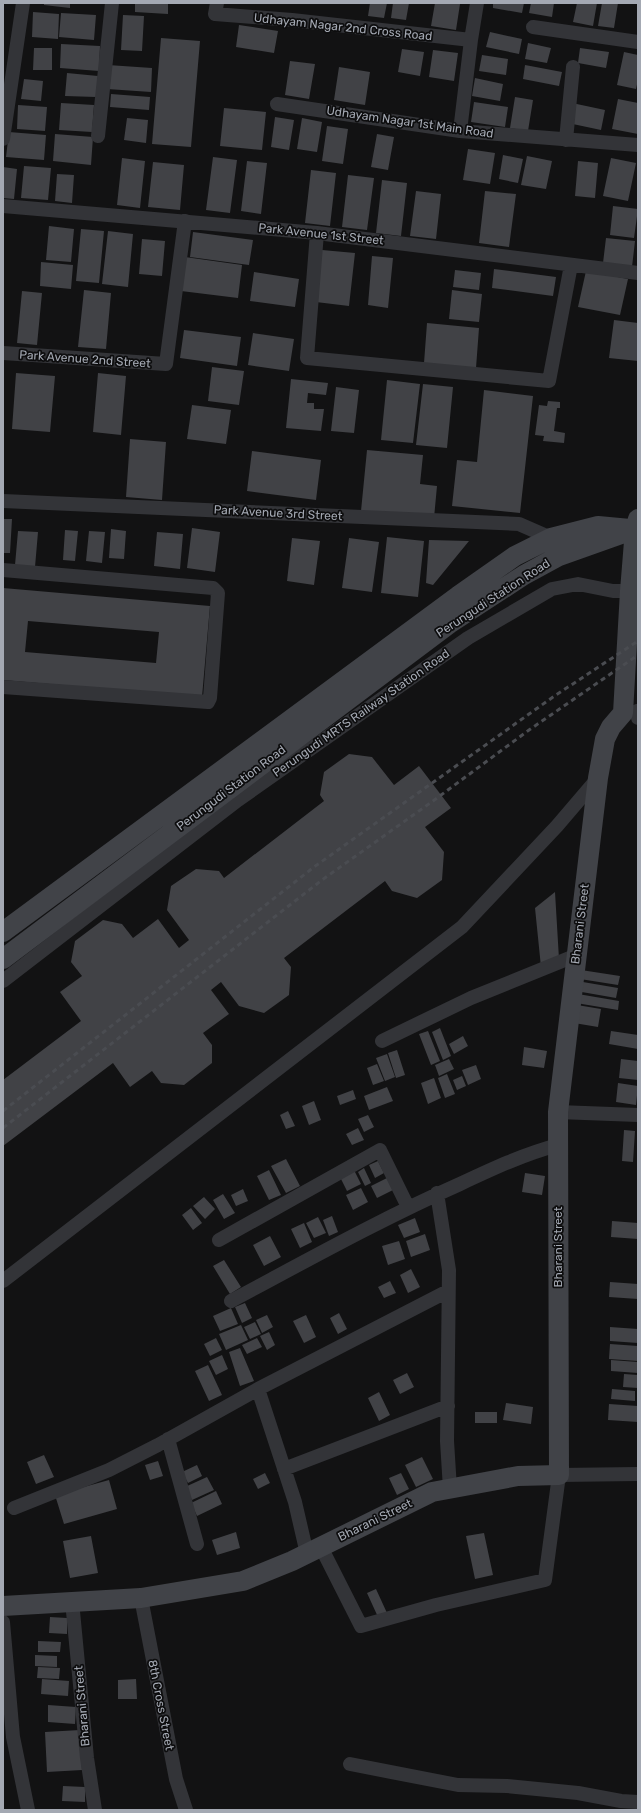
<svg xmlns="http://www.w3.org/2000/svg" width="641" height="1813" font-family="Rubik,sans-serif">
<rect width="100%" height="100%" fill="#121213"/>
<path fill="#414246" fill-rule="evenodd" d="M44 3H70V8L44 5Z
M135 3H168V14L135 12Z
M370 3H387L384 18 368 16Z
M393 3H409L406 20 391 18Z
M435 3 460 4 456 30 431 26Z
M493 3H524L522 13 493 8Z
M531 3H554L552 17 529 13Z
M577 3H597L593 26 573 22Z
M602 3H618L614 28 598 26Z
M33 12 59 14 58 39 32 37Z
M61 13 96 15 94 40 59 37Z
M123 15 144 16 142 51 121 50Z
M239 25 278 31 274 53 236 47Z
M490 32 522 39 519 54 486 47Z
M161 38 200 41 191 147 152 144Z
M528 43 551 48 547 63 525 59Z
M61 44 100 46 99 71 60 68Z
M34 48H52V70H33Z
M580 48 609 52 606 68 578 63Z
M402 49 424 52 420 76 398 72Z
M433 50 458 53 454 81 429 77Z
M624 52 638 55V80L636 89 617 85Z
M482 55 508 59 506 75 479 71Z
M290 61 315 64 309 99 285 95Z
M108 65 152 68 151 92 107 89Z
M525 65 562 72 559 86 523 79Z
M339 67 370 72 365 105 334 100Z
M67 73 98 76 96 97 65 96Z
M475 78 503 84 500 101 472 96Z
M24 79 43 81 41 101 21 99Z
M111 94 150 97 149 110 110 107Z
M515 97 533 100 528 131 510 128Z
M618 99 638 103V134L612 129Z
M474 102 508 107 505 127 471 122Z
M61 103 94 105 92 132 59 130Z
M572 103 605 110 601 130 568 123Z
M18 105 47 107 45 131 17 129Z
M224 108 266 112 262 150 220 146Z
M275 117 294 120 289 150 271 147Z
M127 118 148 120 146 143 124 140Z
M302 118 322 122 317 152 297 149Z
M327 126 348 129 343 164 322 161Z
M9 132 46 135 44 160 6 157Z
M55 134 93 137 91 165 53 161Z
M377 134 394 137 388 170 371 167Z
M468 149 495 153 490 184 463 180Z
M503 155 523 159 518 183 499 179Z
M527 156 552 161 546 189 521 185Z
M213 157 237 160 230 213 206 210Z
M122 158 145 161 140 208 117 205Z
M611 158 636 163 628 201 603 196Z
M247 161 267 163 261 214 241 211Z
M578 161 598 163 595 198 575 196Z
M153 162 184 165 180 210 148 207Z
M24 166 51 168 48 200 21 198Z
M3 167 17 169 14 199 3 198Z
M311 170 336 173 330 226 305 223Z
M57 174 74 175 72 203 55 201Z
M348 175 374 178 367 230 342 227Z
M382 180 407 183 401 236 376 233Z
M416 191 441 194 436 239 410 236Z
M485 191 516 194 509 247 479 243Z
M613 206 638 209 634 238 610 235Z
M49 226 74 229 71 262 46 260Z
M81 229 104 231 99 283 76 281Z
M108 231 133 234 128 287 102 284Z
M193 232 253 240 249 265 190 257Z
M606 238 635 241 632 267 603 263Z
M142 239 165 241 162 276 139 274Z
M322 250 355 253 349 306 316 302Z
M372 256 393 258 388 308 368 305Z
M185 257 242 265 238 298 181 291Z
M41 262 73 265 71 289 40 286Z
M494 269 556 277 553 296 492 288Z
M455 270 481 273 479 290 453 287Z
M586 271 628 279 620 315 578 307Z
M254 272 299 279 295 307 250 301Z
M84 290 111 293 106 349 78 347Z
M452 290 482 294 479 322 449 319Z
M22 291 42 293 37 345 17 343Z
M614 320 638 323V361L609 358Z
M427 323 479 328 476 368 424 363Z
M184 330 241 337 237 366 180 358Z
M253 333 294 339 289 371 248 365Z
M212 367 244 371 239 405 208 401Z
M16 373 55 376 50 432 12 429Z
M98 373 126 376 121 435 93 432Z
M291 379 328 383 326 395 308 393 307 403H314V409H324L321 431 286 428Z
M387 380 420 384 413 443 381 440Z
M423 384 453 387 447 448 416 445Z
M336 387 359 390 354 433 331 431Z
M484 390 533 396 520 513 452 506 457 460 477 462Z
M548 401 560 402V408H557L554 431 565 433 564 443 543 441 544 436 535 435 539 405 547 406Z
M192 405 231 410 226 444 187 439Z
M130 439 166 442 162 500 126 497Z
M367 450 423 455 420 484 437 486 434 518 361 511Z
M252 451 321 460 316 500 247 491Z
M3 519H12L10 553H3Z
M192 528 220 532 215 572 187 568Z
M111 529 126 531 124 559 109 558Z
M65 530 78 531 75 561 63 560Z
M18 531 38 532 35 567 15 565Z
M89 531 105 532 102 563 86 561Z
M157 532 183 534 180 569 154 566Z
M387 537 424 541 418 597 381 593Z
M292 538 320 541 314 585 287 581Z
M349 538 379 542 372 592 342 588Z
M429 540 469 541 433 585 426 583Z
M3 588 210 606 202 697 3 680ZM28 621 159 632 156 663 25 652Z
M349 754 372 757 394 785 419 766 451 808 425 827 444 852 442 880 417 898 392 891 385 881 284 958 291 967 289 995 264 1013 239 1006 221 982 211 990 229 1014 203 1033 212 1045V1063L184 1085 161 1083 152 1071 130 1087 113 1063 3 1146V1080L81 1021 60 992 82 976 71 962 75 941 103 920 122 924 133 938 158 919 179 948 189 940 167 910 171 886 196 869 219 871 224 878 324 801 320 795 324 772Z
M555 892 559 959 541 967 535 908Z
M581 970 620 976 618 985 580 979Z
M577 981 618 988 616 998 576 991Z
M578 994 619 1001 618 1010 576 1003Z
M577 1005 601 1009 598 1027 574 1023Z
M440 1028 451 1056 443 1060 432 1032Z
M428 1031 440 1061 431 1065 419 1034Z
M611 1031 638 1035V1049L609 1044Z
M463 1036 468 1046 454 1054 449 1044Z
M524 1047 547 1051 544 1068 522 1065Z
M397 1050 405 1075 396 1078 388 1053Z
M387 1054 395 1077 385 1081 376 1058Z
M449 1059 454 1069 439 1076 435 1065Z
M621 1059 638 1061V1080L619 1078Z
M377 1064 384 1081 373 1085 367 1068Z
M476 1065 481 1079 468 1085 462 1070Z
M447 1074 455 1094 445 1098 438 1078Z
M462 1076 466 1086 457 1090 453 1080Z
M434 1078 441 1098 428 1104 421 1083Z
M618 1083 638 1086 636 1105 616 1102Z
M387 1087 393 1101 369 1110 364 1096Z
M353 1090 356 1099 340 1105 337 1096Z
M314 1101 321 1120 309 1125 302 1106Z
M288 1111 295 1126 286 1129 280 1115Z
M368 1115 374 1127 364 1132 358 1119Z
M358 1128 364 1140 352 1145 346 1134Z
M624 1130 635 1131 633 1162 622 1161Z
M286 1159 300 1186 286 1193 271 1166Z
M378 1161 384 1173 375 1178 369 1165Z
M353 1168 361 1184 347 1191 339 1175Z
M364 1168 371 1183 365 1186 358 1172Z
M269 1170 281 1195 269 1200 257 1176Z
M525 1173 545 1176 542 1195 522 1192Z
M387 1178 393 1190 377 1198 371 1186Z
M361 1188 368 1202 353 1210 346 1195Z
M243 1189 248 1201 236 1206 231 1195Z
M223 1194 235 1213 224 1219 213 1200Z
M204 1197 215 1209 205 1219 193 1206Z
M191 1208 202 1223 193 1230 182 1215Z
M332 1216 338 1232 329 1236 323 1220Z
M318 1217 326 1233 314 1238 306 1223Z
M415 1218 420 1232 404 1238 398 1225Z
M612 1221 638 1223V1239L611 1237Z
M304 1223 312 1242 300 1248 291 1229Z
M425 1234 430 1250 411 1257 406 1241Z
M270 1236 281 1257 264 1266 253 1245Z
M399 1241 405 1259 388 1265 382 1246Z
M224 1260 241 1287 230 1294 213 1266Z
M411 1269 420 1287 408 1293 400 1275Z
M390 1281 396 1293 384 1298 378 1287Z
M610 1282 638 1284V1299L609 1297Z
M245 1303 252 1318 242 1323 235 1307Z
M231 1308 238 1324 220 1331 213 1316Z
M339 1313 347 1329 338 1334 330 1318Z
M267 1315 273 1327 262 1333 256 1320Z
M306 1315 316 1337 304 1343 293 1321Z
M255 1322 261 1334 250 1339 244 1327Z
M241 1325 248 1340 226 1350 219 1334Z
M610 1327 638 1329V1343L610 1341Z
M269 1332 275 1345 267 1350 260 1336Z
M216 1338 222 1350 210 1356 204 1344Z
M257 1338 262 1347 247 1354 242 1345Z
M610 1344 638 1346V1361L609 1359Z
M240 1348 254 1381 240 1386 229 1352Z
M222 1355 228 1369 216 1375 209 1361Z
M611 1360 638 1362V1373L611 1371Z
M208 1365 222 1395 209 1401 195 1371Z
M407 1373 414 1387 400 1394 393 1380Z
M624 1374 638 1375V1388L623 1387Z
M612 1389 635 1391V1401L611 1399Z
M379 1392 390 1415 379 1421 368 1398Z
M506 1403 533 1407 531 1424 503 1420Z
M609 1404 638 1406V1422L608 1420Z
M475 1412H497V1423H475Z
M44 1455 54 1477 36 1484 27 1462Z
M422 1457 433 1479 416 1487 405 1465Z
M158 1461 163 1476 150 1480 145 1465Z
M197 1465 202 1476 188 1483 182 1472Z
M265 1473 270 1483 258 1489 253 1479Z
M401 1473 409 1489 397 1495 389 1478Z
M207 1477 214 1490 192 1500 185 1487Z
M109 1480 117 1509 64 1524 55 1495Z
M216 1491 222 1504 197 1516 191 1503Z
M236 1532 240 1548 217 1555 212 1540Z
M484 1533 493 1575 475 1579 466 1536Z
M91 1536 98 1573 70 1578 63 1541Z
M376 1589 387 1613 378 1617 367 1593Z
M50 1617 67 1618V1634L49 1633Z
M38 1641 61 1642 60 1652H38Z
M35 1655 57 1656V1667L35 1666Z
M38 1667 60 1668 59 1679 37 1678Z
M42 1679 69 1681 68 1696 41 1694Z
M136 1679 137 1699H118V1680Z
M48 1705 76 1707 75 1724 48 1722Z
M80 1730 82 1770 47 1772 45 1732Z
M63 1786 85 1787V1802L62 1801Z"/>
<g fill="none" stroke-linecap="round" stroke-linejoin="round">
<path stroke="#333438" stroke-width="14" d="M217 3 215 14 292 20 471 40
M533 27 638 42
M277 104 460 131 638 145
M460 131 471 40 477 3
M98 136 112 3
M3 139 23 3
M566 140 573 67
M3 206 317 233 638 273
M317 233 307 358 549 381 571 265
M3 353 166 364 185 221
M3 501 519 524 551 538
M3 570 213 588 218 593 210 698 208 702 3 687
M637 711 638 718
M3 981 238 800 468 638 552 589 578 584 613 591H630
M382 1041 471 998 577 955
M558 1112 638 1115
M437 1193 449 1270 447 1441 450 1489
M219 1240 380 1150 408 1207
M3 1281 462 927 557 826 598 778
M231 1301C306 1261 381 1219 460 1184 492 1169 524 1154 558 1145
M258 1389 295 1502 307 1554
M168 1439 197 1544
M284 1469 448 1406
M14 1508 109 1470 158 1445 258 1389 448 1291
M321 1547 361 1626 436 1605 545 1580 559 1475 638 1474
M141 1598 176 1779 186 1810
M72 1601 87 1758 95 1810
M3 1622 13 1737 28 1810
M350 1764 458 1785 507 1786 578 1793 621 1801 638 1802"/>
<path stroke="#414348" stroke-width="20" d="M3 932 458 596 515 556 551 538 598 526 630 529
M3 959 449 624 524 575 559 556 635 529
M3 1606 141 1598 243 1581 292 1561 432 1492 518 1476 559 1475 558 1112 598 778 605 739 611 727 623 713 630 591 635 529 638 519"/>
<path stroke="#4a4c51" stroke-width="3" stroke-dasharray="5 4" stroke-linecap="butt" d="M3 1111 314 867 553 697 638 641
M3 1128 322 880 433 801 529 730 638 655"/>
</g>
<g text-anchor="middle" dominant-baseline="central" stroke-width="3.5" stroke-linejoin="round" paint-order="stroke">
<g font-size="12" fill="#a4a9b3" stroke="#0d0d0e">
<text transform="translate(343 27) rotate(6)">Udhayam Nagar 2nd Cross Road</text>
<text transform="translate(410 122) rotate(8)">Udhayam Nagar 1st Main Road</text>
<text transform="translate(321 234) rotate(6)">Park Avenue 1st Street</text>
<text transform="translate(85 359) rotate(4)">Park Avenue 2nd Street</text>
<text transform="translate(278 513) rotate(3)">Park Avenue 3rd Street</text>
<text transform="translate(493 598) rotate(-33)">Perungudi Station Road</text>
<text transform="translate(361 713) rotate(-35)">Perungudi MRTS Railway Station Road</text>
<text transform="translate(231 788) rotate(-37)">Perungudi Station Road</text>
<text transform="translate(580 924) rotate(-83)">Bharani Street</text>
<text transform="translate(558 1247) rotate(-90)">Bharani Street</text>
<text transform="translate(375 1520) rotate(-26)">Bharani Street</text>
<text transform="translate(161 1705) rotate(79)">8th Cross Street</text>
<text transform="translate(82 1706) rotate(-95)">Bharani Street</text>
</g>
</g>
<rect width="641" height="1813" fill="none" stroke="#a4a9b3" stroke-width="8"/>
</svg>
